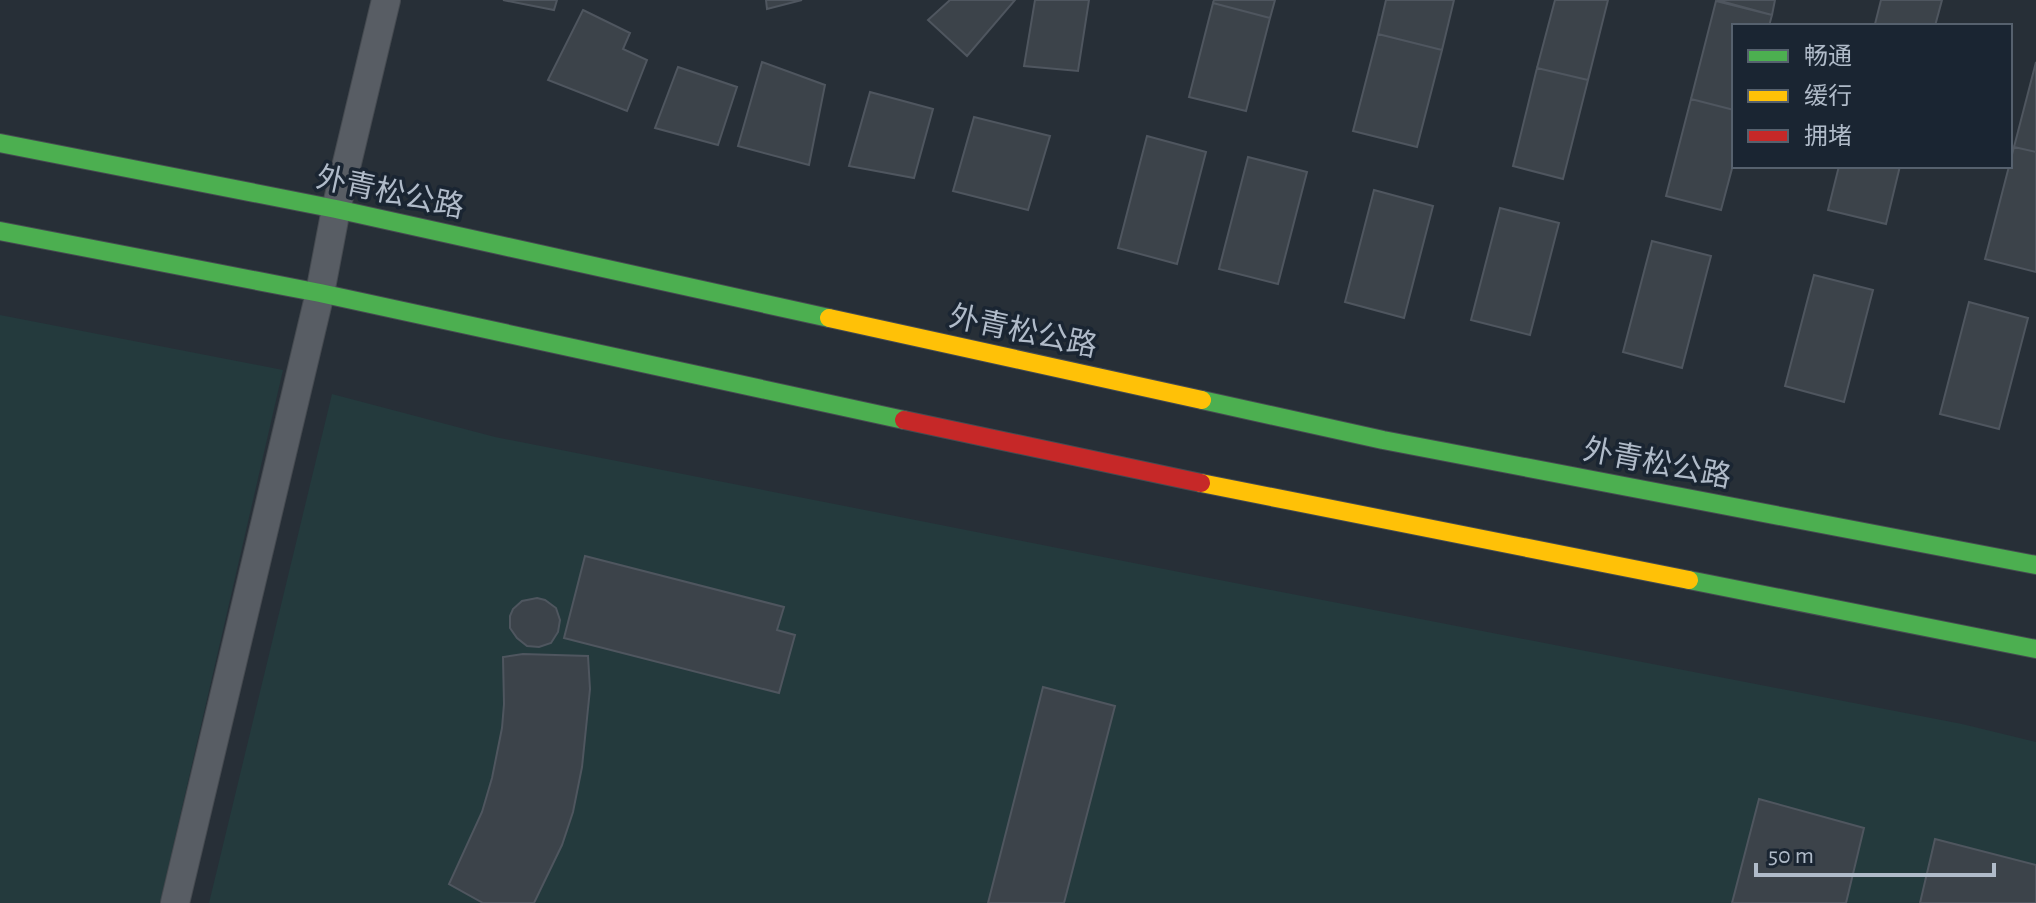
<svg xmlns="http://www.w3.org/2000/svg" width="2036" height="903" font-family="'Alegreya Sans','Noto Sans SC',sans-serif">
<rect width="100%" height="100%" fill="#272f37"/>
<path fill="#243a3d" d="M0 315 283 370 160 903H0Z
M332 394 495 437 1235 583 1962 724 2036 742V903H209Z"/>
<path fill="#3c434a" stroke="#4f565f" stroke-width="2" d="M503 0H557L554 10Z
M766 0H802L767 9Z
M950 0H1015L967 56 928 20Z
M1035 0H1089L1078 71 1024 66Z
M1214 0H1275L1270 18 1213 3Z
M1386 0H1454L1442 50 1378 34Z
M1555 0H1608L1588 80 1537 68Z
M1717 0H1775L1772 15Z
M1881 0H1942L1935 26H1883L1875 24Z
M1716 1 1772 15 1769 26H1734V110L1691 99Z
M1213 3 1270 18 1246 111 1189 97Z
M583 10 630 33 623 49 647 60 627 111 548 80Z
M1378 34 1442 50 1417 147 1353 131Z
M762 62 825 85 809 165 738 146Z
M2036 62V152L2014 147Z
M678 67 737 87 718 145 655 128Z
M1537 68 1588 80 1563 179 1513 166Z
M870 92 933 109 914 178 849 166Z
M1691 99 1734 110V161L1721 210 1666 196Z
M974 117 1050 136 1028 210 953 191Z
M1147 136 1206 152 1177 264 1118 248Z
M2014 147 2036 152V272L1985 259Z
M1248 157 1307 172 1278 284 1219 269Z
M1839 166H1900L1886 224 1828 210Z
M1374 190 1433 206 1404 318 1345 302Z
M1500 208 1559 223 1530 335 1471 320Z
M1652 241 1711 256 1682 368 1623 352Z
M1814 275 1873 290 1844 402 1785 386Z
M1969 302 2028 318 1999 429 1940 414Z
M585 556 784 607 777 630 795 635 779 693 564 638Z
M537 598 545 600 556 608 560 620 558 632 551 643 539 647 527 646 517 638 510 628V616L513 609 522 601Z
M523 654 588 656 590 689 582 767 573 812 562 845 534 903H483L449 884 482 812 492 778 502 728 504 704 503 657Z
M1043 687 1115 706 1064 903H988Z
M1759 799 1864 828 1846 903H1732Z
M1935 839 2036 865V903H1920Z"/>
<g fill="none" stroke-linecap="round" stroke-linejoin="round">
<defs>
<path id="street" d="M175 903 320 293 336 209 386 0"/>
<path id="fast" d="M0 143 336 209 829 318
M0 231 320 293 904 420
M1202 400 1383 440 2036 565
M1689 580 2036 649"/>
<path id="slow" d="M829 318 1202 400
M1201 483 1689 580"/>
<path id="jam" d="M904 420 1201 483"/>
</defs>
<use href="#street" stroke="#464b51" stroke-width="30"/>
<use href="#fast" stroke="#464b51" stroke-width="20"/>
<use href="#slow" stroke="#464b51" stroke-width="20"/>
<use href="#jam" stroke="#464b51" stroke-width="20"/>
<use href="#street" stroke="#585d64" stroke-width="28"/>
<use href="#fast" stroke="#4caf50" stroke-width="18"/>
<use href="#slow" stroke="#ffc107" stroke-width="18"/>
<use href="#jam" stroke="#c62828" stroke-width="18"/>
</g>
<g text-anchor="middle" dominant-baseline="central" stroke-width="7" stroke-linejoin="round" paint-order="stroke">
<g font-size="30" fill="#b0bbc9" stroke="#1a2532">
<text transform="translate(390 193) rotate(12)">外青松公路</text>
<text transform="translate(1023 332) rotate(12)">外青松公路</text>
<text transform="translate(1657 464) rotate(11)">外青松公路</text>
</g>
</g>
<rect x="1732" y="24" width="280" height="144" fill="#1a2532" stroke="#56616e" stroke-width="2"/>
<rect x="1748" y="50" width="40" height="12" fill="#4caf50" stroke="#56616e" stroke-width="2"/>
<text x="1804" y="64" font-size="24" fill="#b0bbc9">畅通</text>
<rect x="1748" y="90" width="40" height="12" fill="#ffc107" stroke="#56616e" stroke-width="2"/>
<text x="1804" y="104" font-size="24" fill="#b0bbc9">缓行</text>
<rect x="1748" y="130" width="40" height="12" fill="#c62828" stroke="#56616e" stroke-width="2"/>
<text x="1804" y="144" font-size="24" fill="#b0bbc9">拥堵</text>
<path d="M1756 863v12h238v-12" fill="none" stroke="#b0bbc9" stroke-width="4"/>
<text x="1768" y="863" font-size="24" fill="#b0bbc9" stroke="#1a2532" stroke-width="6" paint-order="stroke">50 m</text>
</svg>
